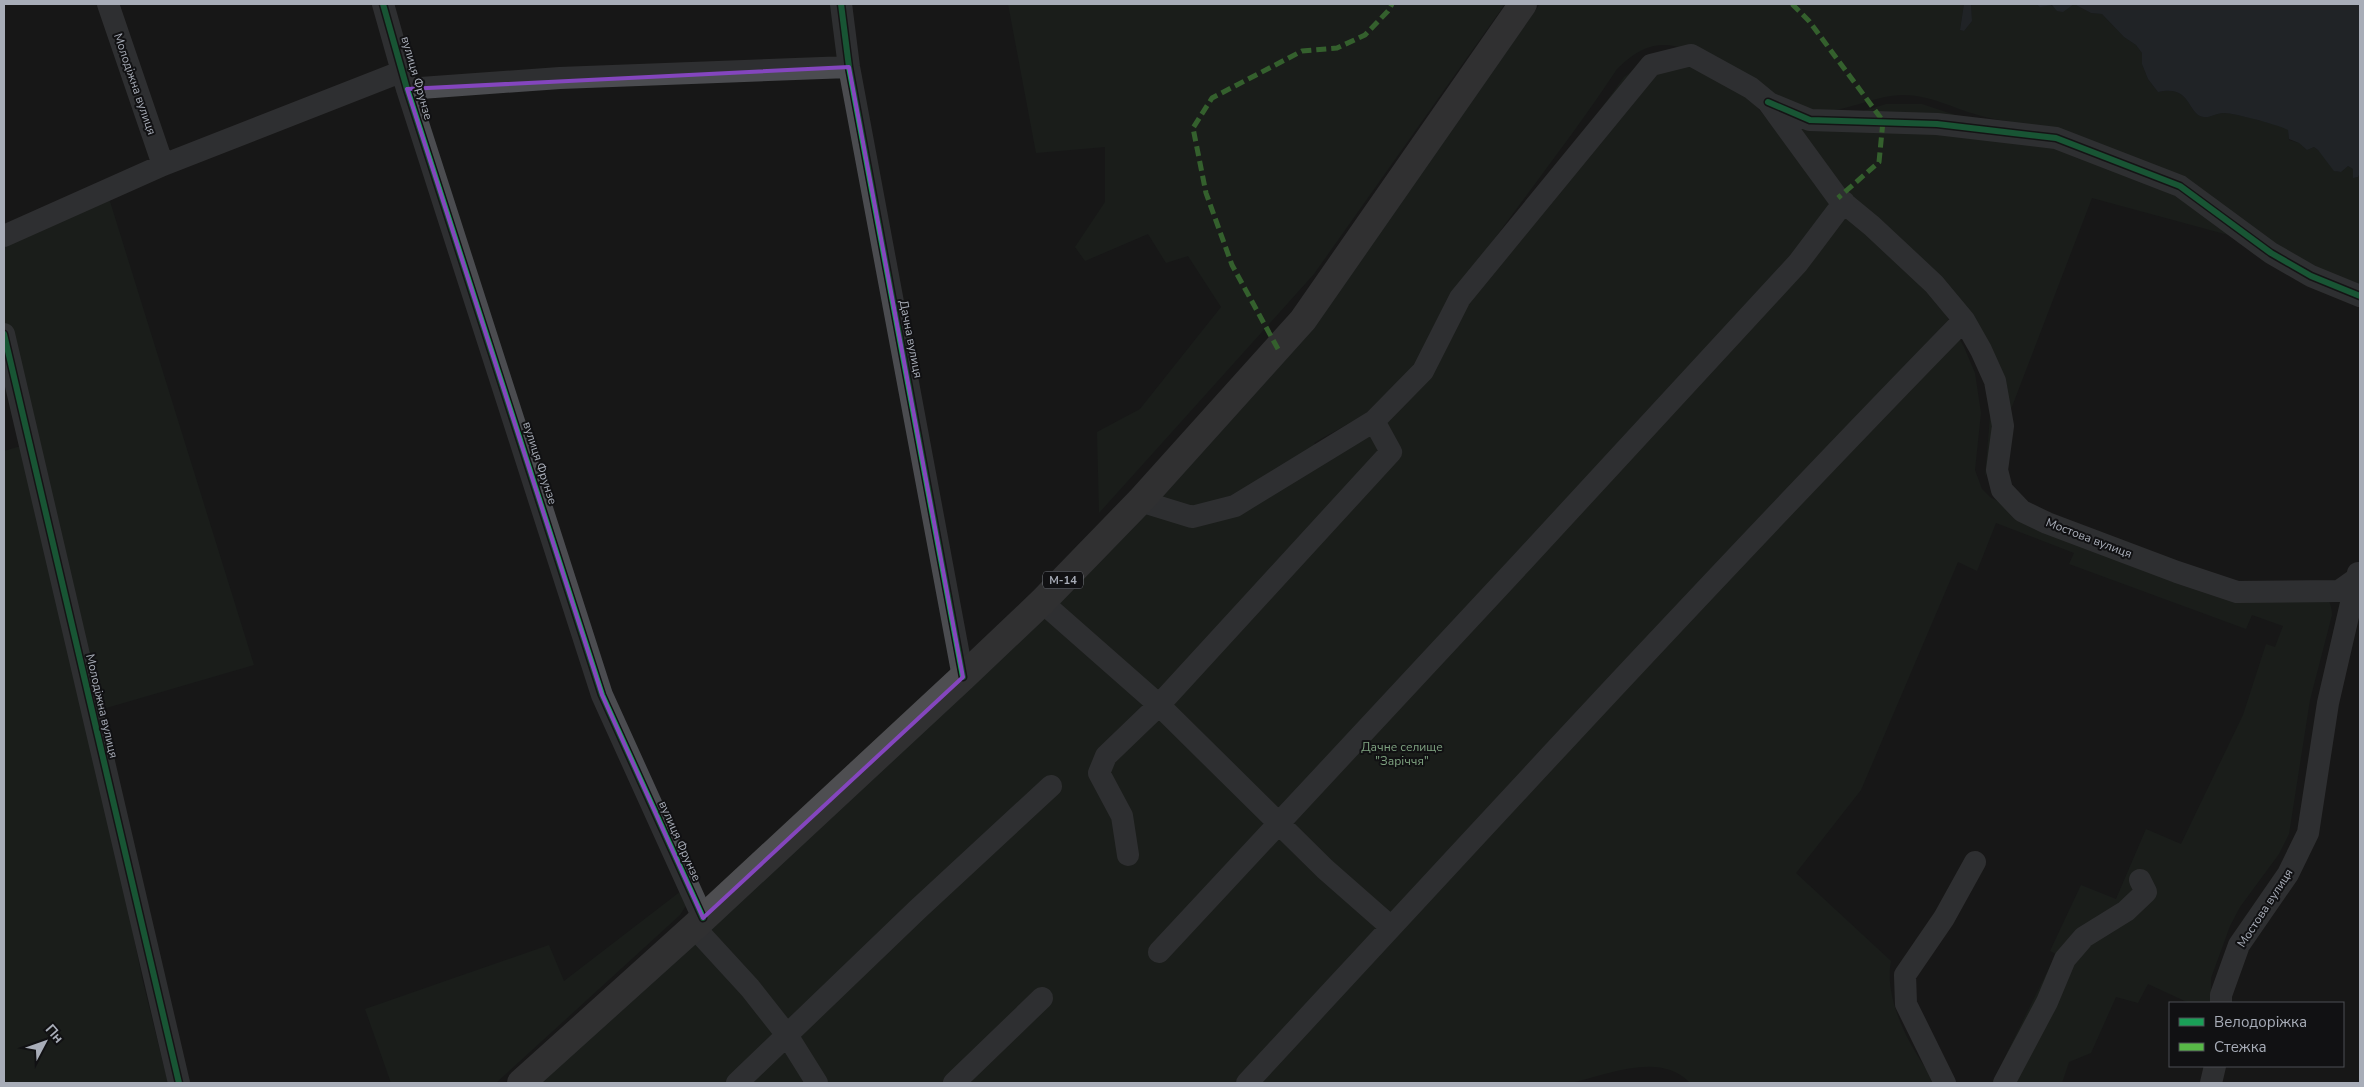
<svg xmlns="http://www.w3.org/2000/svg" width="2364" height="1087" font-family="'Nunito Sans',sans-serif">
<rect width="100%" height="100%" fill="#171717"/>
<path fill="#1d241e" d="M1008 4H1505L1314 274 1099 513 1097 432 1140 409 1221 307 1188 256 1166 263 1148 234 1085 261 1075 247 1105 202V147L1036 153Z
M1540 4H1964L1960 30 1964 31 1972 21 1971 4H2036L2040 7 2050 5C2067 13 2056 13 2074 4L2091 13 2102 14 2124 37 2136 45 2142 53V64L2148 79 2158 92C2192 84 2187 115 2204 117 2210 118 2217 113 2223 113 2231 112 2283 126 2288 129L2289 140 2299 143 2307 150 2314 147 2318 150 2337 172H2341L2348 166 2353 169V178L2358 177 2360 173V293C2331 280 2299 268 2272 250 2245 232 2220 209 2192 192 2149 166 2099 145 2050 130 2027 123 2001 122 1978 115 1952 108 1931 95 1903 95 1869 95 1838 119 1804 108 1773 99 1742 76 1713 61 1675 42 1651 35 1617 69 1567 145 1509 215 1458 291 1440 317 1435 350 1414 375 1388 406 1348 423 1314 443L1323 456 1383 417 1422 380 1443 345 1464 298 1624 77 1647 60 1657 57H1678L1733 84 1757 107 1780 134 1815 185 1871 230 1926 289 1946 315 1964 347 1975 373 1981 413 1975 470 1982 489 1990 497 2044 526 2088 545 2150 561 2204 584 2247 591 2315 590C2327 593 2332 604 2332 615L2310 700 2289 834 2279 854 2240 907 2230 926 2211 978V1003H2189L2148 984 2138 1003 2116 997 2091 1053 2069 1062 2062 1083H1992L2056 954 2050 951 2081 885 2116 899 2146 829 2181 844 2243 715 2266 644 2275 647 2283 626 2252 615 2246 629 2069 564 2074 553 1996 523 1977 571 1958 562 1861 790 1796 873 1891 961C1883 1001 1913 1054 1937 1083H1690C1660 1051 1608 1075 1571 1083H534L983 671 1118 538 1291 345 1336 290Z
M1758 96 1784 110 1857 113 1886 104H1922L2154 181 2232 236 2092 198 1985 477 1990 416 1988 391 1971 342Z
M108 195 254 665 96 711 4 323V236Z
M21 446 123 883 142 978 168 1083H4V451Z
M681 891 687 904 680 915 496 1083H391L365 1009 549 945 564 981Z"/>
<path fill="#2a3239" d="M1964 4H1971L1972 21 1964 31 1960 30Z
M2036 4H2360V173L2358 177 2353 178V169L2348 166 2341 172 2334 171 2318 150 2314 147 2307 150 2299 143 2289 139 2288 130C2283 126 2231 112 2223 113 2217 113 2210 118 2204 117 2187 115 2192 84 2158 92L2148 79 2142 64V53L2136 45 2124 37 2102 14 2091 13 2074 4 2063 12 2057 11 2052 5 2040 7Z"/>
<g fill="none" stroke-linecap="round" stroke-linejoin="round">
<path stroke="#4b4c50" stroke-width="22" d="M108 4 163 165
M383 4 407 89 602 695 703 918
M841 4 849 67 963 677
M407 89 560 78 849 67
M1769 103 1810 120 1937 124 2056 138 2180 186 2271 253 2311 276 2360 296
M4 236 163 165 403 71
M4 334 179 1083
M1140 501 1192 517 1235 506 1374 421 1423 371 1460 298 1651 65 1691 55 1751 88 1768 102 1838 198 1872 226 1934 284 1964 320 1981 350 1995 381 2003 426 1997 470 2002 490 2022 511 2047 523 2177 572 2237 592 2339 591 2356 579
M1042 602 1159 705 1325 869 1391 927
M1128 855 1122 816 1099 773 1106 756 1159 705 1391 452 1374 421
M694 927 750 988 787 1035 817 1083
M1159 952 1523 561 1798 263 1844 202
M2221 1003V995L2239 945 2288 874 2308 833 2328 703 2358 573
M737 1083 917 910 1051 786
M954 1083 1042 998
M1247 1083C1484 827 1720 570 1964 320
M1945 1083 1906 1004 1905 975 1944 918 1975 862
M2004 1083 2047 1002 2065 959 2084 937 2126 911 2146 892 2140 880
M2211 1083 2215 1066"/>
<path stroke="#4e4e51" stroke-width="28" d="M521 1083 694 927 963 677 1042 602 1140 501 1303 320 1523 4"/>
<path stroke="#58b947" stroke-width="5" stroke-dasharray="10 5" stroke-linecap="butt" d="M1792 4 1809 21 1883 121 1879 162 1838 198
M1278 349 1232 265 1206 193 1193 128 1212 98 1302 51 1337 48 1365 35 1388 11 1392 4"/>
<defs>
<path id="cycleway" d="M383 4 407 89 602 695 703 918
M841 4 849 67 963 677
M1768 102 1810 120 1937 124 2056 138 2180 186 2271 253 2311 276 2360 296
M4 334 179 1083"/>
</defs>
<use href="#cycleway" stroke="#111113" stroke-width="9"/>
<use href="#cycleway" stroke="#1a9f57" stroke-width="6"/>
</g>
<path d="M0 0H2364V1087H0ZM849 67 963 677 703 918 602 695 407 89Z" fill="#171717" fill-opacity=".55" fill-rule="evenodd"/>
<path fill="none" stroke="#8446be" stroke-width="4" stroke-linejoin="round" d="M849 67 963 677 703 918 602 695 407 89Z"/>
<g text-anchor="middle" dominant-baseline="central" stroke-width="4" stroke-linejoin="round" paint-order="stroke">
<rect fill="#111113" stroke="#7b7e86" stroke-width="1" x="1043" y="571.5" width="40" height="17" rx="4"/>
<g font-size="11" font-weight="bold" fill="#a8adb8">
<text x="1063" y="580">М-14</text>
</g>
<g font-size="12" fill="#a8adb8" stroke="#111113">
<text transform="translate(417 78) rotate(74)">вулиця Фрунзе</text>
<text transform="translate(135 84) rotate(71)">Молодіжна вулиця</text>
<text transform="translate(911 339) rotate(79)">Дачна вулиця</text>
<text transform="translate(540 463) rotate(72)">вулиця Фрунзе</text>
<text transform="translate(2089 538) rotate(21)">Мостова вулиця</text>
<text transform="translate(102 706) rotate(77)">Молодіжна вулиця</text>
<text transform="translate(680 841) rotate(66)">вулиця Фрунзе</text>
<text transform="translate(2265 908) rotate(-57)">Мостова вулиця</text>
</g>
<g font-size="12" fill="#7fa381" stroke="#111113">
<text x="1402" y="747">Дачне селище<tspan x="1402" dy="14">"Заріччя"</tspan></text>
</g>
</g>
<rect width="2364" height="1087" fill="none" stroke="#a8adb8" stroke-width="10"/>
<rect x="2169" y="1002" width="175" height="65" fill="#111113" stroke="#4d4f55"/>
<rect x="2179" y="1018" width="25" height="8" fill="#1a9f57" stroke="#4d4f55"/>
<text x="2214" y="1027" font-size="15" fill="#a8adb8">Велодоріжка</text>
<rect x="2179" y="1043" width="25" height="8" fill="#58b947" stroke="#4d4f55"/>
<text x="2214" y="1052" font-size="15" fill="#a8adb8">Стежка</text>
<g transform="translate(45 1042) rotate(49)" stroke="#111113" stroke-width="4" paint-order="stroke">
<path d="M0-4L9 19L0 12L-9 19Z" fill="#a8adb8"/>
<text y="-8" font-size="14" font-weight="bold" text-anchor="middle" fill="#a8adb8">Пн</text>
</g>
</svg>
